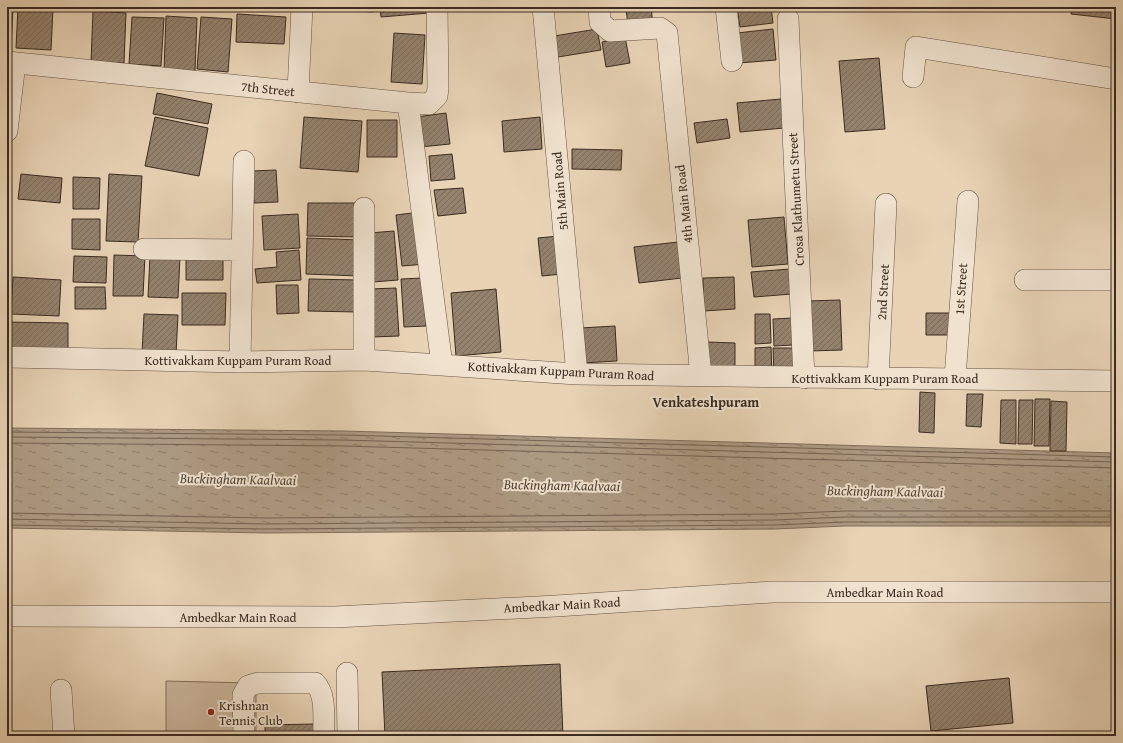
<svg xmlns="http://www.w3.org/2000/svg" width="1123" height="743" font-family="'Gentium Book Plus',serif">
<defs>
<pattern id="water-ripples" width="26" height="14" patternUnits="userSpaceOnUse"><rect width="26" height="14" fill="#ad9a83"/><path d="M2 4q2-2 4 0t4 0M15 11q2-2 4 0t4 0" fill="none" stroke="#8e7e6b"/></pattern>
<pattern id="building-hatch" width="6" height="6" patternUnits="userSpaceOnUse"><rect width="6" height="6" fill="#94826e"/><path d="M-1 1l2-2M0 6l6-6M5 7l2-2" fill="none" stroke="#7a6b5a"/></pattern>
</defs>
<rect width="100%" height="100%" fill="#e8d3b5"/>
<filter id="stains"><feTurbulence type="fractalNoise" baseFrequency=".005" numOctaves="4"/><feColorMatrix values="0 0 0 0 .2 0 0 0 0 .09 0 0 0 0 .02 0 0 0 .5 -.17"/></filter>
<radialGradient id="worn" r=".72"><stop offset=".6" stop-color="#630" stop-opacity="0"/><stop offset="1" stop-color="#630" stop-opacity=".3"/></radialGradient>
<path fill="#cab69c" stroke="#82705e" d="M166 681 250 683 256 687V736H166Z"/>
<path fill="url(#water-ripples)" stroke="#7f6e5c" d="M7 428 344 431 1116 453V526H845L775 529 265 533 7 528Z"/>
<g fill="none" stroke-linecap="round" stroke-linejoin="round">
<path stroke="#746252" stroke-width="1" d="M7 432 344 435 1116 457
M7 437 343 440 1116 462
M7 443 343 446 1116 468
M7 513 265 518 774 514 845 511H1116
M7 519 265 524 775 520 845 517H1116
M7 525 265 529 775 525 845 522H1116"/>
</g>
<path fill="url(#building-hatch)" stroke="#3a2b21" d="M7 7H13L11 47H7Z
M18 7 53 8 51 50 16 48Z
M202 7H232V8Z
M320 7H373V12L320 9Z
M380 7H428L429 13 381 17Z
M626 7H651L653 25 628 27Z
M737 7H771L773 23 740 27Z
M1021 7H1060V11Z
M1072 7H1116V19L1071 14Z
M93 11 126 13 124 63 91 62Z
M237 14 286 17 284 44 236 42Z
M166 16 197 18 195 71 164 70Z
M132 17 164 18 161 66 129 64Z
M201 17 232 19 228 72 197 69Z
M597 29 601 50 558 57 554 36Z
M773 29 776 60 739 63 737 33Z
M394 33 425 35 422 84 391 82Z
M625 37 630 63 606 67 602 42Z
M879 58 885 129 845 132 839 61Z
M157 93 212 104 208 124 153 114Z
M781 99 784 128 740 132 737 103Z
M446 113 450 144 420 147 416 117Z
M155 117 208 128 199 176 145 166Z
M304 117 362 121 358 172 300 168Z
M540 117 542 149 504 152 502 121Z
M727 119 730 138 697 143 694 123Z
M367 120H397V157H367Z
M572 149 622 150 621 170 572 169Z
M452 154 455 179 431 181 429 156Z
M276 170 278 202 254 203 252 171Z
M21 174 62 178 60 203 18 199Z
M109 174 142 176 138 242 106 241Z
M73 177 100 178 99 209H73Z
M463 188 466 213 438 216 434 190Z
M308 203H359L358 237 307 236Z
M420 212 426 264 402 266 396 215Z
M298 214 300 248 264 250 262 216Z
M784 217 788 264 752 267 748 220Z
M72 219H100V250L72 249Z
M394 231 398 280 373 282 369 233Z
M559 236 562 274 542 276 538 238Z
M307 238 360 240 359 276 306 274Z
M678 242 682 278 639 283 634 247Z
M299 250 301 280 257 283 255 269 277 267 276 252Z
M114 255 145 256 143 296H113Z
M74 256 107 257 106 283 73 282Z
M150 256 180 257 178 298 148 297Z
M186 257H223V280H186Z
M790 269 792 294 754 297 751 272Z
M13 277 61 280 59 316 11 314Z
M734 277 735 309 704 311 703 278Z
M423 278 426 326 404 327 401 279Z
M309 279 358 280 357 312 308 311Z
M276 285H298L299 313 277 314Z
M75 287H105L106 309H75Z
M396 288 399 336 372 337 370 289Z
M496 289 501 352 456 356 451 293Z
M182 293H226L225 325H182Z
M840 300 842 350 809 351 807 301Z
M926 313H953L952 335H926Z
M144 314 178 315 176 354 142 353Z
M755 314H770L771 343 755 344Z
M793 318 794 345 774 346 773 319Z
M7 322 68 323V355L7 354Z
M615 326 617 361 583 363 581 328Z
M708 342 735 343V370H709Z
M771 347 772 374H755V348Z
M773 348H794L795 375H774Z
M920 392 935 393 934 433 919 432Z
M967 394H983L981 427 966 426Z
M1035 399H1050L1049 446H1034Z
M1001 400H1016V444L1000 443Z
M1019 400H1033L1032 444H1018Z
M1051 401 1067 402 1066 451H1050Z
M560 664 563 736H385L382 672Z
M1009 678 1013 723 931 731 926 686Z
M314 724 315 736H265V725Z"/>
<g fill="none" stroke-linecap="round" stroke-linejoin="round">
<defs>
<path id="minor" d="M543 7 577 374
M599 7 600 22 610 31 660 28 667 33 701 376
M726 7 732 61
M788 19 804 378
M7 62 408 103 429 104 437 96 438 88 437 7
M913 77 916 47 1116 79
M298 92 302 7
M408 103 442 365
M7 131 15 63
M364 208V360
M144 249 242 250
M1025 280H1116
M7 357 240 362 364 360 577 374 1116 381
M240 362 244 161
M955 378 968 201
M878 379 886 204
M7 616 335 617 556 606 773 592H1116
M347 673 348 736
M61 690 64 736
M244 736 243 695 248 686 258 683H315C327 695 323 720 324 736"/>
</defs>
<use href="#minor" stroke="#665546" stroke-width="22"/>
<use href="#minor" stroke="#f0e2cf" stroke-width="21"/>
</g>
<circle fill="#8f2418" stroke="#f0e2cf" stroke-width="1.5" cx="211" cy="712" r="4"/>
<g text-anchor="middle" dominant-baseline="central" stroke-width="4" stroke-linejoin="round" paint-order="stroke">
<g font-size="13" fill="#3a2b21" stroke="#f0e2cf">
<text transform="translate(268 89) rotate(6)">7th Street</text>
<text transform="translate(560 191) rotate(-95)">5th Main Road</text>
<text transform="translate(796 199) rotate(-93)">Crosa Klathumetu Street</text>
<text transform="translate(684 204) rotate(-96)">4th Main Road</text>
<text transform="translate(961 289) rotate(-86)">1st Street</text>
<text transform="translate(883 292) rotate(-87)">2nd Street</text>
<text x="238" y="360">Kottivakkam Kuppam Puram Road</text>
<text transform="translate(561 371) rotate(3)">Kottivakkam Kuppam Puram Road</text>
<text x="885" y="378">Kottivakkam Kuppam Puram Road</text>
<text x="885" y="592">Ambedkar Main Road</text>
<text transform="translate(562 605) rotate(-3)">Ambedkar Main Road</text>
<text x="238" y="617">Ambedkar Main Road</text>
</g>
<g font-size="13" fill="#3a2b21" stroke="#f0e2cf" text-anchor="start">
<text x="219" y="705">Krishnan<tspan x="219" dy="15">Tennis Club</tspan></text>
</g>
<g font-size="14" font-weight="bold" fill="#3a2b21" stroke="#f0e2cf">
<text x="706" y="402">Venkateshpuram</text>
</g>
<g font-size="14" font-style="italic" fill="#57473a" stroke="#f0e2cf">
<text transform="translate(238 479) rotate(1)">Buckingham Kaalvaai</text>
<text transform="translate(562 485) rotate(1)">Buckingham Kaalvaai</text>
<text transform="translate(885 491) rotate(1)">Buckingham Kaalvaai</text>
</g>
</g>
<rect width="1123" height="743" fill="none" stroke="#e8d3b5" stroke-width="24"/>
<rect x="8" y="8" width="1107" height="727" fill="none" stroke="#3a2b21" stroke-width="2"/>
<rect x="12" y="12" width="1099" height="719" fill="none" stroke="#3a2b21"/>
<rect width="100%" height="100%" filter="url(#stains)"/>
<rect width="100%" height="100%" fill="url(#worn)"/>
</svg>
